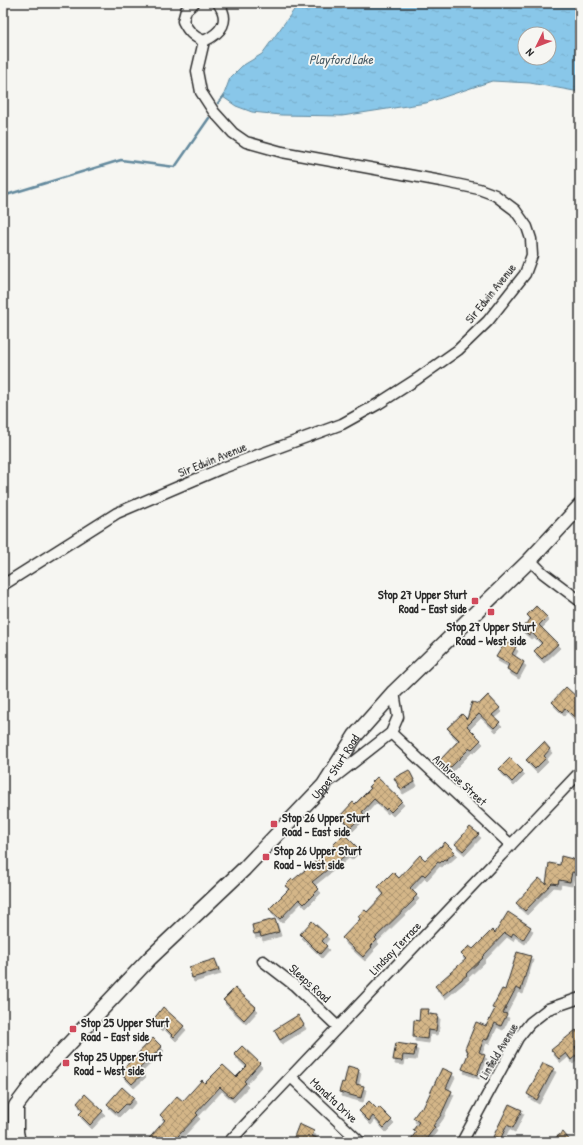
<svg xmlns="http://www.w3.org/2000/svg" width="583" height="1145" font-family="'Patrick Hand',sans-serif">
<defs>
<pattern id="water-ripples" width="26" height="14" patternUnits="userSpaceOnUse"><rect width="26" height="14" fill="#89c7e9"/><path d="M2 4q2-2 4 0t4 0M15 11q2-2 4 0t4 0" fill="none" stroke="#76abc8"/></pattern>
<pattern id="building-cross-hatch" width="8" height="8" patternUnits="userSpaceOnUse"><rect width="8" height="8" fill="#d4b688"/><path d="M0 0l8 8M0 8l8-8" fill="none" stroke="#ac946f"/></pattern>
<filter id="shadow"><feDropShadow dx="2" dy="4" stdDeviation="0" flood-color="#0004"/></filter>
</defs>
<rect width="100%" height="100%" fill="#f6f6f2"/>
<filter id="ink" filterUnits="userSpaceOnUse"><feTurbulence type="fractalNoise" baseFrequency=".025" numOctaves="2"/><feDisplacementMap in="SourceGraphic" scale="8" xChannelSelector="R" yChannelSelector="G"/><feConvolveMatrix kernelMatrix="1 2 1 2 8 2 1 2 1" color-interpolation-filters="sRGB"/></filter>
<g filter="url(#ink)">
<path fill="url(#water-ripples)" stroke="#63899d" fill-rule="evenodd" d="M299 3H580V92L530 83 492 81 426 103 342 116 281 115 252 112 236 106 223 97 230 78 242 66 262 54ZM525 34H549V58H525Z"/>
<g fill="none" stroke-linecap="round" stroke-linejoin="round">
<path stroke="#63899d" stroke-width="2.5" d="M218 103 224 96
M3 196 121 160 175 167 209 118"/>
</g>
<path fill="url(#building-cross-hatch)" stroke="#2b2b2b" filter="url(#shadow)" d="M536 606 547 617 539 625 558 644 542 659 534 651 542 643 532 633 529 635 521 628 531 619 527 615Z
M506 641 516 647 512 654 524 662 517 675 507 669 509 664 496 657Z
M566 687 580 700V723L565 708 562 712 552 702Z
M488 695 500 708 492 715 500 722 494 728 479 714 467 726 481 740 472 749 470 748 449 769 440 760 459 740 447 728 462 714 467 719 472 702 479 704Z
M544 742 550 749 544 756 546 758 535 769 526 760Z
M510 758 523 771 512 782 499 769Z
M409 770 415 782 401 790 394 778Z
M377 777 402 801 391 812 387 808 386 810 374 799 362 812 364 814 351 827 340 816 353 802 355 804 371 788 369 787 372 784 371 783Z
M470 827 479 834 463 851 455 844Z
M344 834 358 848 350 856 347 854 312 882 319 889 304 904 299 899 280 919 269 909 289 889 285 886 292 879 293 880 334 846 333 845Z
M445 842 455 852 446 860 444 859 440 863 438 862 425 876 423 874 410 888 417 895 413 899 414 900 375 938 377 940 371 946 372 947 363 957 342 938 360 919 358 916 365 910 367 912 384 894 378 887 393 872 399 878 420 855 425 860 440 846 441 847Z
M561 856 580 861V873L572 872 570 882 559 880 558 884 552 883 525 911 516 903 539 878 546 884 549 863 560 865Z
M508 912 531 927 523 940 513 933 511 937 505 933 482 957 483 958 466 974 467 975 443 995 435 986 466 959 461 954 469 946 473 949 492 930 495 933Z
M275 919 279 932 261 937 260 933 254 934 252 925Z
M312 921 327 935 322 941 327 946 320 954 300 934Z
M517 952 531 956 521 990 516 988 503 1013 507 1014 501 1026 495 1023 487 1040 484 1039 479 1052 485 1055 477 1075 462 1069 468 1054H467L468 1051 465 1049 476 1022 486 1026 495 1009 492 1008 502 989 505 990Z
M215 959 219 970 192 978 189 967Z
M235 988 256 1007 244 1020 223 1000Z
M163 1007 184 1026 174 1037 162 1025 160 1028 153 1020Z
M420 1009H429L428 1014 438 1015 436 1031 428 1030 427 1039 413 1037 414 1020 419 1021Z
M298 1015 304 1025 280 1040 274 1030Z
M576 1030 580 1035V1042L575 1047 579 1053 571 1060 566 1053 559 1059 551 1050Z
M153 1038 162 1047 139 1069 144 1073 132 1084 120 1072Z
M396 1043 416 1046 414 1056 403 1055 402 1061 393 1060Z
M242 1046 260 1063 244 1081 246 1083 232 1098 220 1087 196 1113 198 1115 178 1136 185 1142H146L165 1120 160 1115 177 1096 183 1101 202 1080 205 1083 223 1065 236 1077 247 1066 234 1054Z
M543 1063 554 1068 537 1100 527 1094Z
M348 1066 359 1069 356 1084 364 1086 361 1098 339 1092 342 1082 344 1083Z
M442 1068 453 1073 446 1088 452 1091 441 1115 433 1126 435 1127 424 1142H409L416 1132 413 1130 419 1122 413 1118 421 1107 423 1108Z
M122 1087 134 1098 128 1105 126 1104 117 1113 107 1104Z
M85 1094 103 1111 90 1125 79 1114 83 1110 77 1103Z
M369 1101 377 1109 379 1107 392 1120 384 1128 373 1116 369 1121 359 1111Z
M509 1104 522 1110 513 1128 507 1125 500 1140 493 1137Z
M299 1124 314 1131 312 1136 327 1142H292Z
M563 1132 571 1142H550Z"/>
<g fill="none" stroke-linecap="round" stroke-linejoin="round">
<defs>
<path id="lane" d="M3 1132H16"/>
<path id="street" d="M194 3 186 10 183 21C188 31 193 37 204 41
M530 560 543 573 580 601
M3 585 117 513 220 469 342 424 378 404 417 379 458 350 488 321 506 298 525 274 532 255 531 239 527 227 515 210 495 195 479 189 441 181 282 152 246 142 233 133 214 112 201 92 197 71 204 41C221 33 231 21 218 3
M391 733 398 717 394 692
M331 780 391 733 511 845
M263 961 294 985 338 1027
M291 1077 360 1142
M229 1142 580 772
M462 1142 518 1038 530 1023 548 1009 580 998"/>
<g id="secondary">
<path id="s1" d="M18 1142 16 1132V1106L37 1078 149 959 244 869 324 785 355 736 394 692 530 560 580 506"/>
</g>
</defs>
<use href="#lane" stroke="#2b2b2b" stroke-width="8"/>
<use href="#street" stroke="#2b2b2b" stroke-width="13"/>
<use href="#secondary" stroke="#2b2b2b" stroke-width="17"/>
<use href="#lane" stroke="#f6f6f2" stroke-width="5"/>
<use href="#street" stroke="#f6f6f2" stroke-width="10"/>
<use href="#secondary" stroke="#f6f6f2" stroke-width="14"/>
</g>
</g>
<g fill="#d1495b" stroke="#f6f6f2" stroke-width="1.5">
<rect x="471" y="597" width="8" height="8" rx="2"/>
<rect x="487" y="608" width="8" height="8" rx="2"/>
<rect x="270" y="820" width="8" height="8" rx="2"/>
<rect x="262" y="853" width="8" height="8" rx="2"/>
<rect x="69" y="1025" width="8" height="8" rx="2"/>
<rect x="62" y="1059" width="8" height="8" rx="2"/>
</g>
<g text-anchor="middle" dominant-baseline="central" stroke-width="3.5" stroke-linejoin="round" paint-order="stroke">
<g font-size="12" fill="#2b2b2b" stroke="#f6f6f2">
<text transform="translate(490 293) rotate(-51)">Sir Edwin Avenue</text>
<text transform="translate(212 459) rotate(-22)">Sir Edwin Avenue</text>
<text stroke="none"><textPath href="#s1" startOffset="503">Upper Sturt Road</textPath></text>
<text transform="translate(460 780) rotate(43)">Ambrose Street</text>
<text transform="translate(395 948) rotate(-46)">Lindsay Terrace</text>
<text transform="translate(310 983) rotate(42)">Sleeps Road</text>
<text transform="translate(498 1051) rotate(-59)">Linfield Avenue</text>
<text transform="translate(334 1100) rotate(43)">Monalta Drive</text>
</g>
<g font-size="12" font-weight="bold" fill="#2b2b2b" stroke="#f6f6f2" text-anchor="start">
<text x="467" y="594" text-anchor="end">Stop 27 Upper Sturt<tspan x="467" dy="14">Road - East side</tspan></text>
<text x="491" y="626" text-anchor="middle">Stop 27 Upper Sturt<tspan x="491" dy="14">Road - West side</tspan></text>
<text x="282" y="817">Stop 26 Upper Sturt<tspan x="282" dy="14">Road - East side</tspan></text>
<text x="274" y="850">Stop 26 Upper Sturt<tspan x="274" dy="14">Road - West side</tspan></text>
<text x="81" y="1022">Stop 25 Upper Sturt<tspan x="81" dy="14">Road - East side</tspan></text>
<text x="74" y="1056">Stop 25 Upper Sturt<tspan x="74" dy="14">Road - West side</tspan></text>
</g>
<g font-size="13" font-style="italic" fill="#475a64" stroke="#f6f6f2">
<text x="341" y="59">Playford Lake</text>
</g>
</g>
<rect width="583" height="1145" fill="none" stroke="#f6f6f2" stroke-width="16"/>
<rect x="8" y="8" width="567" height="1129" fill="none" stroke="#2b2b2b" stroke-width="1.5" filter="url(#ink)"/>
<g transform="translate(537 46) rotate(227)"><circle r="19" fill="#f6f6f2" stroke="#a5a5a2"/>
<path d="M0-3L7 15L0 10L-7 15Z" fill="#d1495b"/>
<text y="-6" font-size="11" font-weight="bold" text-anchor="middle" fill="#2b2b2b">N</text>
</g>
</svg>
